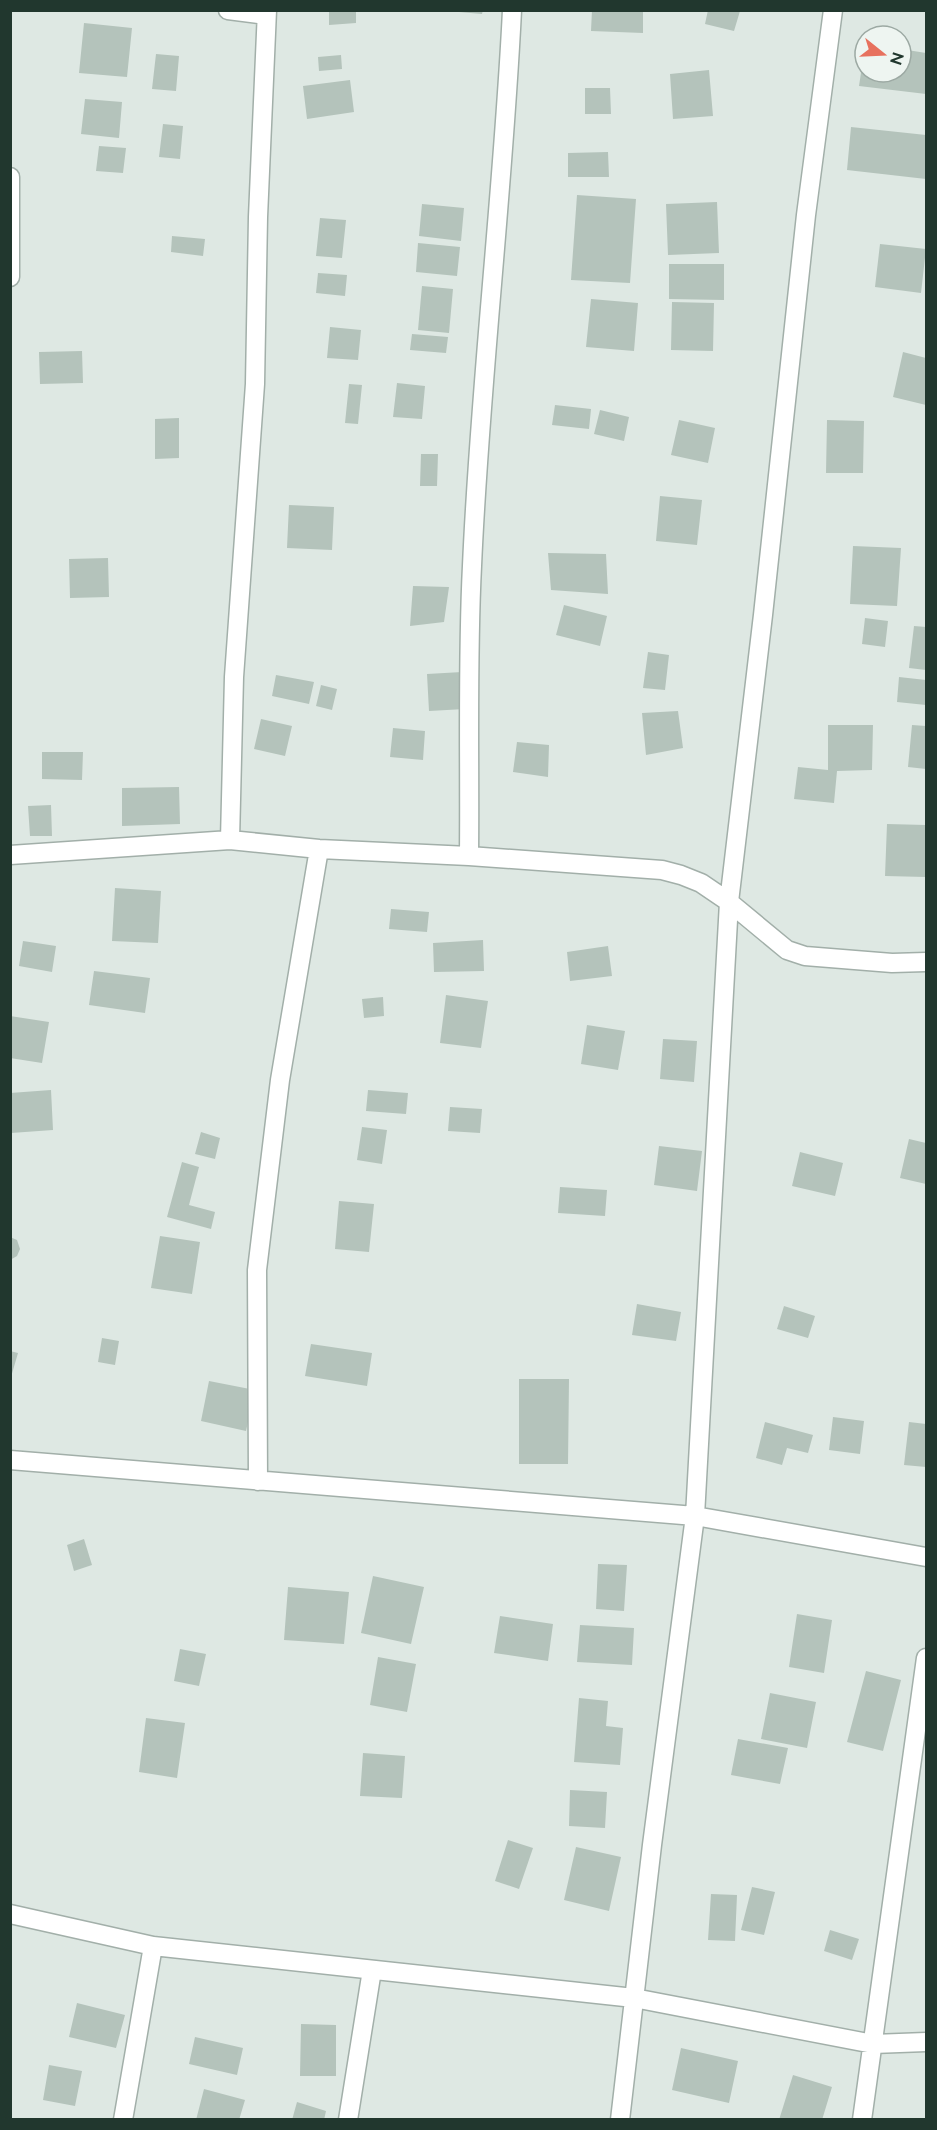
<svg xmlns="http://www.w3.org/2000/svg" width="937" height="2130" font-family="Raleway,sans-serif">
<rect width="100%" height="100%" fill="#dee8e3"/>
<path fill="#b4c3bb" d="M329 10H356V23L329 25Z
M459 10H483L482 14 459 12Z
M592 10H643V33L591 31Z
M708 10 740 11 734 31 705 24Z
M84 23 132 28 127 77 79 73Z
M901 49 926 53V94L859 86 864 53 865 72H901Z
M156 54 179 56 176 91 152 89Z
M341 55 342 69 319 71 318 57Z
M709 70 713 116 673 119 670 74Z
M350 80 354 112 307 119 303 86Z
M585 88H610L611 114H585Z
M85 99 122 102 119 138 81 134Z
M163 124 183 126 180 159 159 157Z
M851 127 926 135V179L847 170Z
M99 146 126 148 123 173 96 171Z
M608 152 609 177H568V153Z
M577 195 636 199 630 283 571 280Z
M717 202 719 253 668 255 666 204Z
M422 204 464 208 461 241 419 236Z
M320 218 346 220 342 258 316 256Z
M172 236 205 239 203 256 171 252Z
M418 243 460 247 457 276 416 272Z
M880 244 926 249 921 293 875 287Z
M669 264H724V300L669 299Z
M318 273 347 275 345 296 316 293Z
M422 286 453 289 449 333 418 330Z
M591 299 638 303 634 351 586 347Z
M672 302 714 303 713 351 671 350Z
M330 327 361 330 358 360 327 358Z
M412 334 448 337 446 353 410 350Z
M82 351 83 383 40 384 39 352Z
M903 352 926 358V405L893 397Z
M397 383 425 386 422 419 393 417Z
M349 384 362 385 358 424 345 423Z
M555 405 591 409 589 429 552 425Z
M600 410 629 417 624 441 594 434Z
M179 418V458L155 459V419Z
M679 420 715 428 708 463 671 455Z
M827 420 864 421 863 473H826Z
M421 454H438L437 486H420Z
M660 496 702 500 697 545 656 541Z
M289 505 334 507 332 550 287 548Z
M853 546 901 548 897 606 850 604Z
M548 553 606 554 608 594 551 590Z
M108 558 109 597 70 598 69 559Z
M413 586 449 587 444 622 410 626Z
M564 605 607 616 600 646 556 635Z
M865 618 888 621 885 647 862 644Z
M914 626 926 627V670L909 668Z
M648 652 669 655 665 690 643 688Z
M462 672 465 709 429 711 427 674Z
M276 675 314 682 309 704 272 696Z
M899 677 926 680V705L897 702Z
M321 685 337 689 332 710 316 706Z
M678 711 683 748 646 755 642 713Z
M261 719 292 726 285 756 254 749Z
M828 725H873L872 770 837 771 834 803 794 799 798 767 828 770Z
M912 725 926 726V769L908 767Z
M393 728 425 731 423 760 390 757Z
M517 742 549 745 548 777 513 772Z
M42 752H83L82 780 42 779Z
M179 787 180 824 122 826V788Z
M51 805 52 836H30L28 806Z
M887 824 926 825V877L885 876Z
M115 888 161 891 158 943 112 941Z
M391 909 429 912 427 932 389 929Z
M483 940 484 971 434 972 433 943Z
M23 941 56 946 52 972 19 966Z
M608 946 612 976 570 981 567 952Z
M94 971 150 978 145 1013 89 1005Z
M446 995 488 1001 481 1048 440 1043Z
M383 997 384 1016 364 1018 362 999Z
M10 1016 49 1022 42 1063 10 1058Z
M587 1025 625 1031 618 1070 581 1064Z
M663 1039 697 1041 694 1082 660 1079Z
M51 1090 53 1130 11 1133 10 1093Z
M368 1090 408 1093 406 1114 366 1111Z
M450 1107 482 1109 480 1133 448 1131Z
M362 1127 387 1130 382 1164 357 1160Z
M201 1132 220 1138 215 1159 195 1154Z
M909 1139 926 1143V1184L900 1178Z
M659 1146 702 1151 697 1191 654 1185Z
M800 1152 843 1163 835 1196 792 1186Z
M182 1162 199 1167 189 1205 215 1212 211 1229 167 1217Z
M560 1187 607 1190 605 1216 558 1213Z
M339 1201 374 1204 369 1252 335 1249Z
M160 1236 200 1242 192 1294 151 1288Z
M10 1237 17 1240 20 1249 17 1256 10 1260Z
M637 1304 681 1312 676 1341 632 1335Z
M784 1306 815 1316 808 1338 777 1329Z
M102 1338 119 1341 115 1365 98 1362Z
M311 1344 372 1353 367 1386 305 1376Z
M10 1351 18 1353 11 1377H10Z
M519 1379H569L568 1464H519Z
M209 1381 255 1390 246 1431 201 1421Z
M833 1417 864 1421 860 1454 829 1450Z
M765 1422 813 1435 808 1453 787 1448 782 1465 756 1458Z
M909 1422 926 1424V1467L904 1465Z
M84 1539 92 1565 74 1571 67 1545Z
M598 1564 627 1565 624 1611 596 1609Z
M373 1576 424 1587 411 1644 361 1633Z
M288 1587 349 1592 344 1644 284 1640Z
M797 1614 832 1620 824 1673 789 1667Z
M500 1616 553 1624 548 1661 494 1653Z
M580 1625 634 1628 632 1665 577 1662Z
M180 1649 206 1654 199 1686 174 1681Z
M378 1657 416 1664 407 1712 370 1705Z
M866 1671 901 1680 883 1751 847 1742Z
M770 1693 816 1702 807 1748 761 1739Z
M579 1698 608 1701 606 1726 623 1728 620 1765 574 1762Z
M146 1718 185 1723 177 1778 139 1772Z
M738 1739 788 1748 780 1784 731 1775Z
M363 1753 405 1756 402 1798 360 1796Z
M570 1790 607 1792 605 1828 569 1826Z
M508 1840 533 1848 519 1889 495 1881Z
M576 1847 621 1857 609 1911 564 1900Z
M752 1887 775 1892 764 1935 741 1930Z
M711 1894 737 1895 735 1941 708 1940Z
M830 1930 859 1939 852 1960 824 1951Z
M77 2003 125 2015 116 2048 69 2037Z
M301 2024 336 2025V2076H300Z
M195 2037 243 2048 237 2075 189 2064Z
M681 2048 738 2061 729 2103 672 2090Z
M49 2065 82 2071 75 2106 43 2100Z
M793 2075 832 2087 822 2120H779Z
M204 2089 245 2100 239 2120H196Z
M297 2102 326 2111 324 2120H292Z"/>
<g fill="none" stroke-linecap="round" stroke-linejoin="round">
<defs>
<path id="minor" d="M228 10 266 15
M10 177V277
M230 840 234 677 255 384 258 217 267 10
M10 855 230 840 319 849 469 856 662 870 681 875 701 883 729 902 787 950 805 956 892 963 926 962
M469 856C470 760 467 662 472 566 480 381 503 196 512 10
M10 1460 695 1516 926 1557
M258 1481 257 1270 280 1080 319 849
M10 1914 153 1946 123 2120
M153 1946 634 1998 873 2044 926 2042
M348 2120 372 1970
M620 2120 652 1845 695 1516 729 902 763 615 806 215 833 10
M862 2120 926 1658"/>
</defs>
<use href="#minor" stroke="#a2afa9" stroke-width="21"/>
<use href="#minor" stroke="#fff" stroke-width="18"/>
</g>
<rect width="937" height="2130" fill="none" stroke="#21372e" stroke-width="24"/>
<g transform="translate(883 54) rotate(108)"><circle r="28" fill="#eef5f1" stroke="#9ca9a3" stroke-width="1.5"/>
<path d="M0-4.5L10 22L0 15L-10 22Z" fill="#e7715e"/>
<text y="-9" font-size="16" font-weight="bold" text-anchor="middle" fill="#21372e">N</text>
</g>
</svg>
